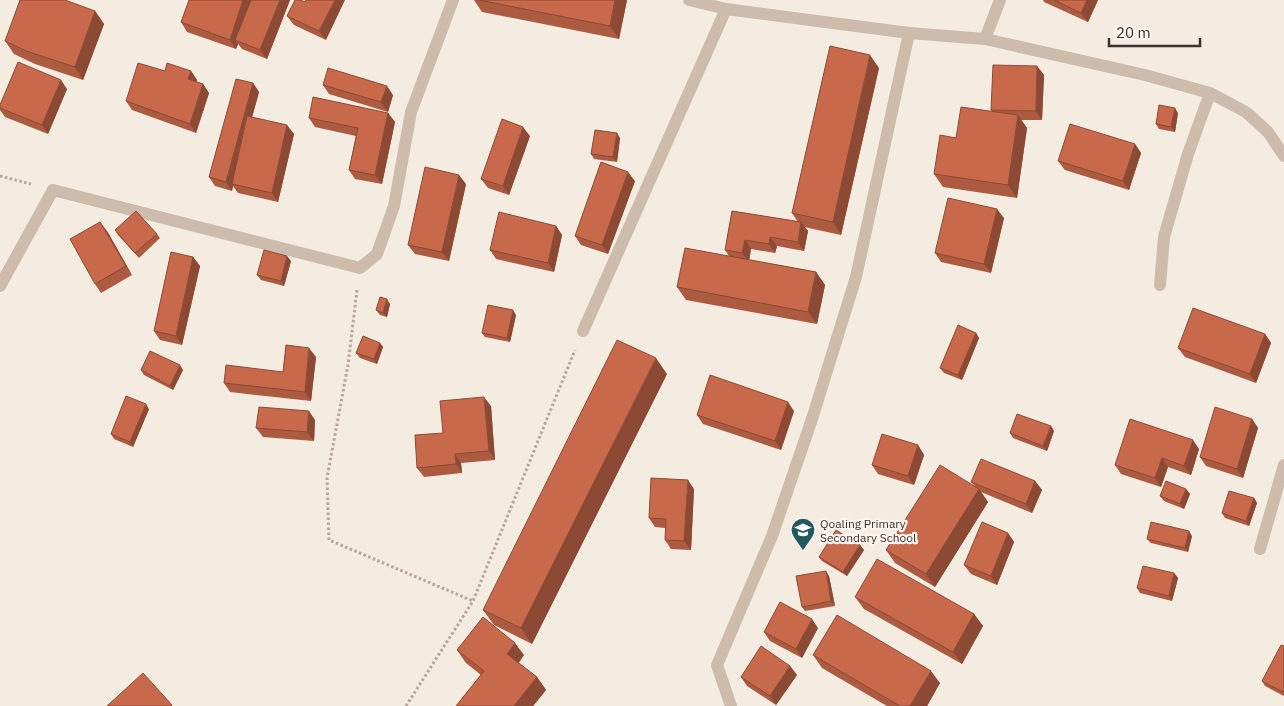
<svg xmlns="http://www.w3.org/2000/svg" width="1284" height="706" font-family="'IBM Plex Sans',sans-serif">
<rect width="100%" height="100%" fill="#f4ebe1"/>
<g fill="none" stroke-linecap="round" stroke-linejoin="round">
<path stroke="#b9a596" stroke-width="3" stroke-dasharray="2.5 2.5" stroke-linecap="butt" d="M0 176 31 184
M357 290 348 365 327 478 329 540 473 601
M406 706 473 601 575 350"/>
<path stroke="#cdbbac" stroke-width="12" d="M53 190 360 268 377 254 394 206 411 112 453 0
M731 706 717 665 772 536 812 419"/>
<path stroke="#cdbbac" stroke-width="12" d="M689 0 726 9 909 33 985 39 1145 75 1210 93 1246 112 1268 132 1284 156
M985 39 1000 0
M1160 285 1164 237 1188 154 1210 93
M0 286 53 190
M583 331 726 9
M812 419 856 277 909 33
M1260 549 1284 465"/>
</g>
<path fill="#ac5a40" d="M189 0H290L267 59 242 49 238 44 236 49 187 32 181 22Z
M301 0 326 40 294 25 287 16Z
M474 0H627L619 39 482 12Z
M1043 0H1098L1088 22 1044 2Z
M95 11 104 24 83 80 35 64 14 54 5 41Z
M1037 66 1044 75 1042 120H1021L1027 128 1017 198 943 187 934 174 956 138 992 111 991 110Z
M879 68 841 235 804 227 808 231 804 251 777 246 775 253 751 249 749 260 816 272 825 285 817 324 686 300 677 287 729 256 725 250 732 211 798 222 792 213Z
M165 71H191L197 80V82L203 84 209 93 196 133 132 110 126 101Z
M253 83 259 92 252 117 294 134 278 202 238 193 233 186 232 191 215 186 209 177Z
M323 85 393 95 388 112 329 94Z
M67 89 48 134 5 117 0 110V105Z
M388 113 395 122 382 184 355 179 349 170 356 136 315 127 309 118Z
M1178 113 1175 132 1159 129 1156 124Z
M530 136 509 195 488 188 481 179Z
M620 138 617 162 594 159 591 154Z
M1135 144 1141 153 1129 190 1065 170 1058 161Z
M635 181 608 254 581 245 575 236Z
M466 184 449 261 415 254 408 245Z
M1004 218 991 273 941 262 935 253Z
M556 226 562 235 554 272 496 259 490 250Z
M115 230 157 234 160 238 139 258 118 235Z
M107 231 132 275 101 293 95 284Z
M193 257 200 266 182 345 160 340 154 331Z
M291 261 284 286 261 280 257 275Z
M390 304 387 317 380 315 376 310Z
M516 315 510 342 485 337 482 333Z
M976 333 979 338 962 380 944 373 940 368Z
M1265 334 1271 343 1256 383 1185 357 1178 348Z
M380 343 383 347 377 364 360 358 356 353Z
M316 357 311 401 230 392 224 383 283 372Z
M141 370H183L173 390 144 375Z
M667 374 532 644 494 625 483 610Z
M491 406 495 460 461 463 462 473 424 477 417 468 443 433Z
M149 409 133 447 114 439 111 434Z
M794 411 781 450 703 424 697 415Z
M1252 419 1258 428 1243 478 1206 466 1200 457Z
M315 420 314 441 263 437 256 428Z
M1051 426 1054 431 1047 451 1013 438 1010 433Z
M918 445 924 455 914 485 878 474 872 465Z
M1199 449 1191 475 1168 467 1161 487 1121 474 1115 465Z
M1035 481 1042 490 1032 513 981 492 988 502 935 587 895 563 886 550 975 486 971 482Z
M694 489 691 550 671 549 665 540V528L655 527 649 518Z
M1186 489 1190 494 1184 509 1164 501 1160 496Z
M1254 498 1257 503 1249 526 1225 518 1222 513Z
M1008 533 1014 542 997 585 971 574 964 565Z
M1192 536 1188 552 1151 543 1147 539Z
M860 545 864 550 847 576 822 561 819 557Z
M1174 573 1178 578 1172 601 1140 593 1137 588Z
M829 576 835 606 805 611 802 607Z
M855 597 974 614 983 626 962 664 864 609Z
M818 628 802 658 770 641 764 632Z
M1284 646V696L1265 686 1262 681Z
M457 650 524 655 518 663 537 677 546 690 533 706H456L481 675 466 663Z
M813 655 940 683 927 706H887L822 668Z
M790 666 797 675 776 705 747 686 741 677Z"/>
<path fill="#8c4a34" d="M243 0H253L235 40 238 44 236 49 230 40Z
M280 0H290L267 59 260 50Z
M335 0H345L326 40 319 31Z
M615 0H627L619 39 610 26Z
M1087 0H1098L1088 22 1081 13Z
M95 11 104 24 83 80 75 67Z
M870 55 879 68 841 235 833 222Z
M1037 66 1044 75 1042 120 1036 111Z
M191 71 197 80 194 88 188 79Z
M61 80 67 89 48 134 42 125Z
M253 83 259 92 234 184H232L233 186 232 191 226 182Z
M203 84 209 93 196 133 190 124Z
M387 86 393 95 388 112 381 102Z
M1175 108 1178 113 1175 132 1171 127Z
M388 113 395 122 382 184 375 175Z
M1018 115 1027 128 1017 198 1008 185Z
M287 125 294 134 278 202 272 193Z
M523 127 530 136 509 195 503 186Z
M617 133 620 138 617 162 613 157Z
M1135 144 1141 153 1129 190 1123 181Z
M628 172 635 181 608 254 602 245Z
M459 175 466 184 449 261 442 252Z
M997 209 1004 218 991 273 984 264Z
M100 222 107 231 132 275 126 266Z
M801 222 808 231 804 251 798 242Z
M556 226 562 235 554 272 548 263Z
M770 237 777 246 775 253 769 244Z
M745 240 751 249 749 262 742 253Z
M287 256 291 261 284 286 281 281Z
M193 257 200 266 182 345 176 336Z
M816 272 825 285 817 324 808 312Z
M387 299 390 304 387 317 383 313Z
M513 310 516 315 510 342 507 338Z
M976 333 979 338 962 380 958 375Z
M1265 334 1271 343 1256 383 1250 374Z
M380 343 383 347 377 364 374 359Z
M309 348 316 357 311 401 305 392Z
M656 358 667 374 532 644 521 628Z
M180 365 183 370 173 390 170 386Z
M484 397 491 406 495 460 489 451Z
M788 402 794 411 781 450 775 441Z
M146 404 149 409 133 447 130 442Z
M309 411 315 420 314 441 307 432Z
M1252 419 1258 428 1243 478 1237 469Z
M1051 426 1054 431 1047 451 1043 446Z
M1193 440 1199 449 1191 475 1184 466Z
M918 445 924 455 914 485 908 476Z
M455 454 461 463 462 473 456 464Z
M1162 458 1168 467 1161 487 1155 478Z
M688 480 694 489 691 550 684 541Z
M1035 481 1042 490 1032 513 1026 504Z
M979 489 988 502 935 587 926 574Z
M1186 489 1190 494 1184 509 1180 504Z
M1254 498 1257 503 1249 526 1246 521Z
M1189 531 1192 536 1188 552 1185 548Z
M1008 533 1014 542 997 585 991 576Z
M860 545 864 550 847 576 843 572Z
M826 571 829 576 835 606 831 601Z
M1174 573 1178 578 1172 601 1169 596Z
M974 614 983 626 962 664 953 652Z
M812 619 818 628 802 658 796 649Z
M515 643 524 655 516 667 507 654Z
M790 666 797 675 776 705 770 696Z
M931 671 940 683 927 706H910Z
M537 677 546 690 533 706H514Z"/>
<path fill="#c8694b" stroke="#8c4a34" d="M20 0H65L95 11 75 67 26 51 5 41Z
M189 0H243L230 40 181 22Z
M251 0H280L260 50 235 40Z
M295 0H301L305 2 306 0H335L319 31 287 16Z
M479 0H615L610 26Z
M1054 0H1087L1081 13Z
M830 46 870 55 833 222 792 213Z
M18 62 61 80 42 125 0 108V105Z
M138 63 165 71 167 63 191 71 188 79 203 84 190 124 126 101Z
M993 65 1037 66 1036 111 991 110Z
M328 68 387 86 381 102 323 85Z
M236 79 253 83 226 182 209 177Z
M313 97 388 113 375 175 349 170 358 128 309 118Z
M1159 105 1175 108 1171 127 1156 124Z
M961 107 1018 115 1008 185 934 174 940 135 956 138Z
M247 116 287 125 272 193 232 184Z
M502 119 523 127 503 186 481 179Z
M1070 124 1135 144 1123 181 1058 161Z
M595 130 617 133 613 157 591 154Z
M601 162 628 172 602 245 575 236Z
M425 167 459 175 442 252 408 245Z
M948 198 997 209 984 264 935 253Z
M136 211 157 234 135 253 115 230Z
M732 211 801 222 798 242 770 237 769 244 745 240 742 253 725 250Z
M499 212 556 226 548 263 490 250Z
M100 222 126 266 95 284 70 239Z
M685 248 816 272 808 312 677 287Z
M264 250 287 256 281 281 257 275Z
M171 252 193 257 176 336 154 331Z
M380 297 387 299 383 313 376 310Z
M488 305 513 310 507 338 482 333Z
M1193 308 1265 334 1250 374 1178 348Z
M958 325 976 333 958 375 940 368Z
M363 336 380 343 374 359 356 353Z
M617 340 656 358 521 628 483 610Z
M286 345 309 348 305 392 224 383 226 365 283 372Z
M150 351 180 365 170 386 141 370Z
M710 375 788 402 775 441 697 415Z
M126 396 146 404 130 442 111 434Z
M484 397 489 451 455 454 456 464 417 468 415 435 443 433 440 401Z
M259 407 309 411 307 432 256 428Z
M1215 407 1252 419 1237 469 1200 457Z
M1017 414 1051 426 1043 446 1010 433Z
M1130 419 1193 440 1184 466 1162 458 1155 478 1115 465Z
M882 434 918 445 908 476 872 465Z
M981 459 1035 481 1026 504 971 482Z
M940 465 979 489 926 574 886 550Z
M651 478 688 480 684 541 665 540 666 519 649 518Z
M1166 481 1186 489 1180 504 1160 496Z
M1229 491 1254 498 1246 521 1222 513Z
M982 522 1008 533 991 576 964 565Z
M1151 522 1189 531 1185 548 1147 539Z
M836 530 860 545 843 572 819 557Z
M877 559 974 614 953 652 855 597Z
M1143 566 1174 573 1169 596 1137 588Z
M826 571 831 601 802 607 796 576Z
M780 602 812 619 796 649 764 632Z
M837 615 931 671 910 706H900L813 655Z
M483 617 515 643 507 654 537 677 514 706H456L484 671 457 650Z
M1281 645 1284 646V690L1283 692 1262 681Z
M761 646 790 666 770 696 741 677Z
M143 673 172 705 171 706H107Z"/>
<defs>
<symbol id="school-pin" viewBox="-11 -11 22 30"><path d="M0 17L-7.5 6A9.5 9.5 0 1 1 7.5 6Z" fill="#1f5a5e" stroke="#fbf5ee"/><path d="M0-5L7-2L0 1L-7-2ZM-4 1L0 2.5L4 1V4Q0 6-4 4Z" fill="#fff"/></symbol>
</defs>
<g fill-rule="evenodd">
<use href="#school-pin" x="789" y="516" width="28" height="38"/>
</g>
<g text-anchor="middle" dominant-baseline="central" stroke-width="4.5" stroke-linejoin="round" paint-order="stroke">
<g font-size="12" fill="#3b302b" stroke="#fbf5ee" text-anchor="start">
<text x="820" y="523">Qoaling Primary<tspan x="820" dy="14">Secondary School</tspan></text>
</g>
</g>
<path d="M1109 38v8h91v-8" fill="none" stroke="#3b302b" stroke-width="2.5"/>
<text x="1116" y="38" font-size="15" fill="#3b302b" stroke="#fbf5ee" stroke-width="4" paint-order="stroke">20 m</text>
</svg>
